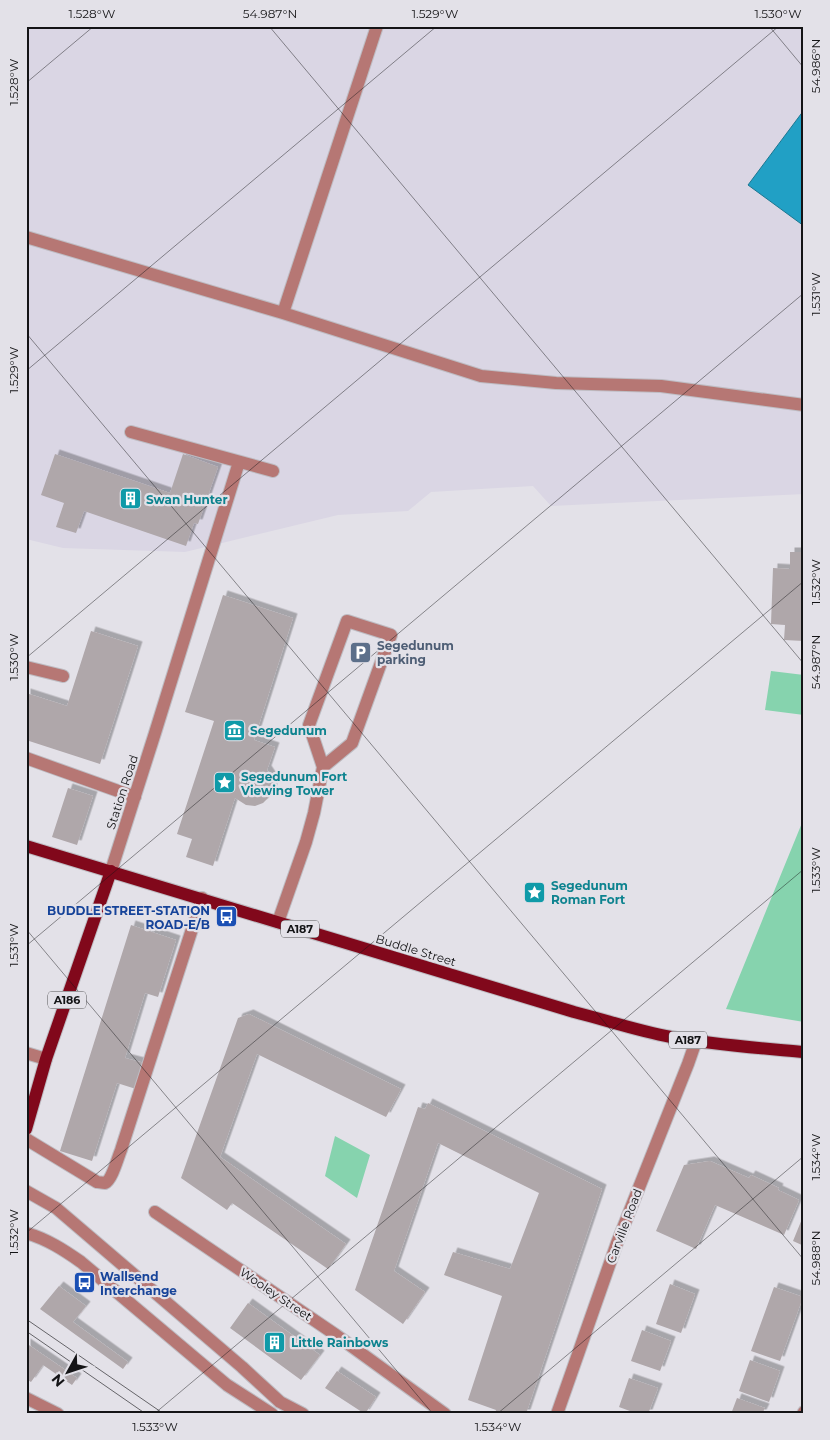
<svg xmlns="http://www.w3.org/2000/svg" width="830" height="1440" font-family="Montserrat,sans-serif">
<defs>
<filter id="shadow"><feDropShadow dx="4.5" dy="-4.5" stdDeviation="0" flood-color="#0004"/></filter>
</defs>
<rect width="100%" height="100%" fill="#e3e1e8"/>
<path fill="#dad6e4" d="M26 26H804V110L748 185 804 226V494L551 506 533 486 431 492 408 511 338 515 185 552 63 548 26 539Z"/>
<path fill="#86d3ae" d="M771 671 804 675V715L765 710Z
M804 818V1022L726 1009Z
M335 1136 370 1155 357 1198 325 1176Z"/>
<path fill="#21a0c5" stroke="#1d7690" d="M804 110V226L748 185Z"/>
<path fill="#afa7aa" filter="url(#shadow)" d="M55 454 170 493 183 454 218 467 198 524 194 523 186 546 84 511 76 533 56 527 64 503 41 495Z
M790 552H804V641L784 640 785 625 771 624 773 568 790 569Z
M223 595 293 618 254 740 275 747 267 770 271 776 273 789 269 797 263 803 255 806 246 805 235 798 213 866 186 857 192 839 177 834 214 721 185 712Z
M91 631 138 646 100 764 26 740V693L67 706Z
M68 788 93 796 77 845 52 837Z
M131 925 176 940 158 997 145 993 125 1058 144 1063 136 1089 117 1083 92 1161 60 1151Z
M249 1014 401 1089 386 1117 257 1054 220 1157 346 1244 328 1269 232 1203 227 1210 181 1178 238 1018Z
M428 1103 602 1189 526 1414H495L496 1410 468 1400 502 1296 444 1275 453 1252 510 1269 539 1193 438 1143 394 1271 425 1292 403 1324 355 1290 418 1107 425 1109Z
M710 1161 749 1178 751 1175 779 1188 778 1190 799 1200 784 1235 715 1205 696 1249 656 1231 684 1165Z
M804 1214V1246L793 1241Z
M670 1284 695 1294 681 1333 656 1324Z
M59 1286 86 1306 73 1322 128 1362 123 1369 40 1309Z
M774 1287 803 1297 780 1361 751 1351Z
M248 1303 320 1355 301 1380 230 1328Z
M642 1330 671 1341 660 1371 631 1361Z
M26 1343 77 1378 72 1385 43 1365 31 1382 26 1379Z
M750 1360 780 1371 769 1402 739 1391Z
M337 1371 376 1397 365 1414 325 1388Z
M629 1378 658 1388 648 1414H638L619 1407Z
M737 1398 765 1408 762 1414H731Z"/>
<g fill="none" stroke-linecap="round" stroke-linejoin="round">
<defs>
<path id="minor" d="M26 237 283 313 481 376 556 383 661 386 804 405
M283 313 377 26
M131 432 273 471
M26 667 63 676
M26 758 135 797
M111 871 155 733 239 462
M278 922 306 842 314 813 323 767 352 743 391 635 347 621 309 725 323 767
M26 1053 46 1059
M26 1139 97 1182C99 1182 102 1183 105 1183 112 1180 118 1157 121 1150L202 898
M26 1191 56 1208 242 1367 280 1402 303 1414
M155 1212 336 1335 445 1414
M26 1233C47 1239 64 1250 81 1262L227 1385 272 1414
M26 1398 58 1414
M557 1414 617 1243 688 1064 696 1041
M803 1414 804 1412"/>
<path id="major" d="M26 846 574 1012C606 1020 638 1031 671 1037 715 1045 759 1048 804 1052
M26 1129 46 1059 111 871"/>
</defs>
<use href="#minor" stroke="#bebcc2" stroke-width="14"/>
<use href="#major" stroke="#bebcc2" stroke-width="14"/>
<use href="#minor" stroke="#b67774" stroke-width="12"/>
<use href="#major" stroke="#81081b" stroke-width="12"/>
<path stroke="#656468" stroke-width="1" d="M26 1319 164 1414
M26 1331 146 1414"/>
</g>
<path fill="none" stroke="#141416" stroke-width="1" stroke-opacity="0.45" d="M269 26 804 664M769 26 804 68M26 83 94 26M26 333 804 1260M26 371 437 26M26 658 779 26M26 929 433 1414M26 946 804 293M26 1233 804 581M154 1414 804 869M497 1414 804 1156"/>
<defs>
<symbol id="building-square" viewBox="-11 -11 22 22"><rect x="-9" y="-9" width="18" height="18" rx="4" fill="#0f9aa8" stroke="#e3e1e8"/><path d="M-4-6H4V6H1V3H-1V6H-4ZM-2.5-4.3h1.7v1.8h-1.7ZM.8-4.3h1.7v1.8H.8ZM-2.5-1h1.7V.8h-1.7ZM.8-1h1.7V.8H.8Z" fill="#fff"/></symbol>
<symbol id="parking-square" viewBox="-11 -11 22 22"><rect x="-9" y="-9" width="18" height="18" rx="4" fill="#5c6f8a" stroke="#e3e1e8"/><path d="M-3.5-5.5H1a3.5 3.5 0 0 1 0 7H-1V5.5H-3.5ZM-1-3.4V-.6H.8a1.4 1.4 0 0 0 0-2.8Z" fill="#fff"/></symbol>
<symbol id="museum-square" viewBox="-11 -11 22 22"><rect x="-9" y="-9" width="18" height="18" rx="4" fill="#0f9aa8" stroke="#e3e1e8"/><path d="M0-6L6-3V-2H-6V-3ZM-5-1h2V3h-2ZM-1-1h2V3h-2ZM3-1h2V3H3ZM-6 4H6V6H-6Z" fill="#fff"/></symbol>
<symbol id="sight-square" viewBox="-11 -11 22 22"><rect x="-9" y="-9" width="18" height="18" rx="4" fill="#0f9aa8" stroke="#e3e1e8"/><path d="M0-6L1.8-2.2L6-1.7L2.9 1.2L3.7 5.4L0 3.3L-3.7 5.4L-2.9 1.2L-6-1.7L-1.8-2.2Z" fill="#fff"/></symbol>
<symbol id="bus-square" viewBox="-11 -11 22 22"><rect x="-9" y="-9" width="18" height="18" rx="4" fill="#1a4fb4" stroke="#e3e1e8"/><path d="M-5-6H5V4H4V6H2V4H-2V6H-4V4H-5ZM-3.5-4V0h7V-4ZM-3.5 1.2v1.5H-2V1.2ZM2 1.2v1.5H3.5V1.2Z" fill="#fff"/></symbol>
</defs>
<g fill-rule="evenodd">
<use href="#building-square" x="118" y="486" width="25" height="25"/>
<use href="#parking-square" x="348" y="640" width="25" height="25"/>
<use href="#museum-square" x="222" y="718" width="25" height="25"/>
<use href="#sight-square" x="212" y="770" width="25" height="25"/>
<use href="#sight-square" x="522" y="880" width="25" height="25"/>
<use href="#bus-square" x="214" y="904" width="25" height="25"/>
<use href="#bus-square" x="72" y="1270" width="25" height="25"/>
<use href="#building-square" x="262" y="1330" width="25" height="25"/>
</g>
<g text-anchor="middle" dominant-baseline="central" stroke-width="4.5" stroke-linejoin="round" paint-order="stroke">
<g fill="#e3e1e8" stroke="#525255" stroke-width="1">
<rect x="281" y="920.5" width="38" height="17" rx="4"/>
<rect x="48" y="991.5" width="38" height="17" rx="4"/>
<rect x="669" y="1031.5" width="38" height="17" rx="4"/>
</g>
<g font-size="11" font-weight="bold" fill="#141416">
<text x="300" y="929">A187</text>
<text x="67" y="1000">A186</text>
<text x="688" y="1040">A187</text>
</g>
<g font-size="12" font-weight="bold" fill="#0d838f" stroke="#e3e1e8" text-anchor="start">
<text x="146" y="499">Swan Hunter</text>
<text x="250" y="730">Segedunum</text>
<text x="241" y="776">Segedunum Fort<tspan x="241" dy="14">Viewing Tower</tspan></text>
<text x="551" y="885">Segedunum<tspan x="551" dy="14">Roman Fort</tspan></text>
<text x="291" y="1342">Little Rainbows</text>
</g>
<g font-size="12" font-weight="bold" fill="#4e5e75" stroke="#e3e1e8" text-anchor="start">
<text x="377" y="645">Segedunum<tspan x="377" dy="14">parking</tspan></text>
</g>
<g font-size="12" fill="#141416" stroke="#e3e1e8">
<text transform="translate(122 792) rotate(-72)">Station Road</text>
<text transform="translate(416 950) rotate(17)">Buddle Street</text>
<text transform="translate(624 1226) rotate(-69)">Carville Road</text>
<text transform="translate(276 1294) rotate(34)">Wooley Street</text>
</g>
<g font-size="12" font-weight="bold" fill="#164399" stroke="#e3e1e8" text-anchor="end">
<text x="210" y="910">BUDDLE STREET-STATION<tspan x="210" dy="14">ROAD-E/B</tspan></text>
<text x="100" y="1276" text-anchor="start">Wallsend<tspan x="100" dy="14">Interchange</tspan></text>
</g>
</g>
<rect width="830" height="1440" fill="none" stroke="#e3e1e8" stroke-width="55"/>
<g transform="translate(68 1372) rotate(230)" stroke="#e3e1e8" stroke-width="4" paint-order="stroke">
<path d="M0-4L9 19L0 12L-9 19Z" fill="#141416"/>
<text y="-8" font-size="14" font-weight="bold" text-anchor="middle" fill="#141416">N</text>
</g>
<rect x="28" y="28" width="774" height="1384" fill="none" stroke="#141416" stroke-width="2"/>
<g font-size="12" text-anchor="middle" fill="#141416">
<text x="92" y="18">1.528°W</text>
<text x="270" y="18">54.987°N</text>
<text x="435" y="18">1.529°W</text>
<text x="778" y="18">1.530°W</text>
<text transform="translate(816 66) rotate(-90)" y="4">54.986°N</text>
<text transform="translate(14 82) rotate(-90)" y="4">1.528°W</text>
<text transform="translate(816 294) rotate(-90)" y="4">1.531°W</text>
<text transform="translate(14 370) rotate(-90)" y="4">1.529°W</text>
<text transform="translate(816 582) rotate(-90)" y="4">1.532°W</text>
<text transform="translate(14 657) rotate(-90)" y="4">1.530°W</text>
<text transform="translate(816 662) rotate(-90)" y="4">54.987°N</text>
<text transform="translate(816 870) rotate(-90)" y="4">1.533°W</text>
<text transform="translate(14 945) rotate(-90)" y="4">1.531°W</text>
<text transform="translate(816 1157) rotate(-90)" y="4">1.534°W</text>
<text transform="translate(14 1232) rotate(-90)" y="4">1.532°W</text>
<text transform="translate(816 1258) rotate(-90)" y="4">54.988°N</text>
<text x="155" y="1431">1.533°W</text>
<text x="498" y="1431">1.534°W</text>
</g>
</svg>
